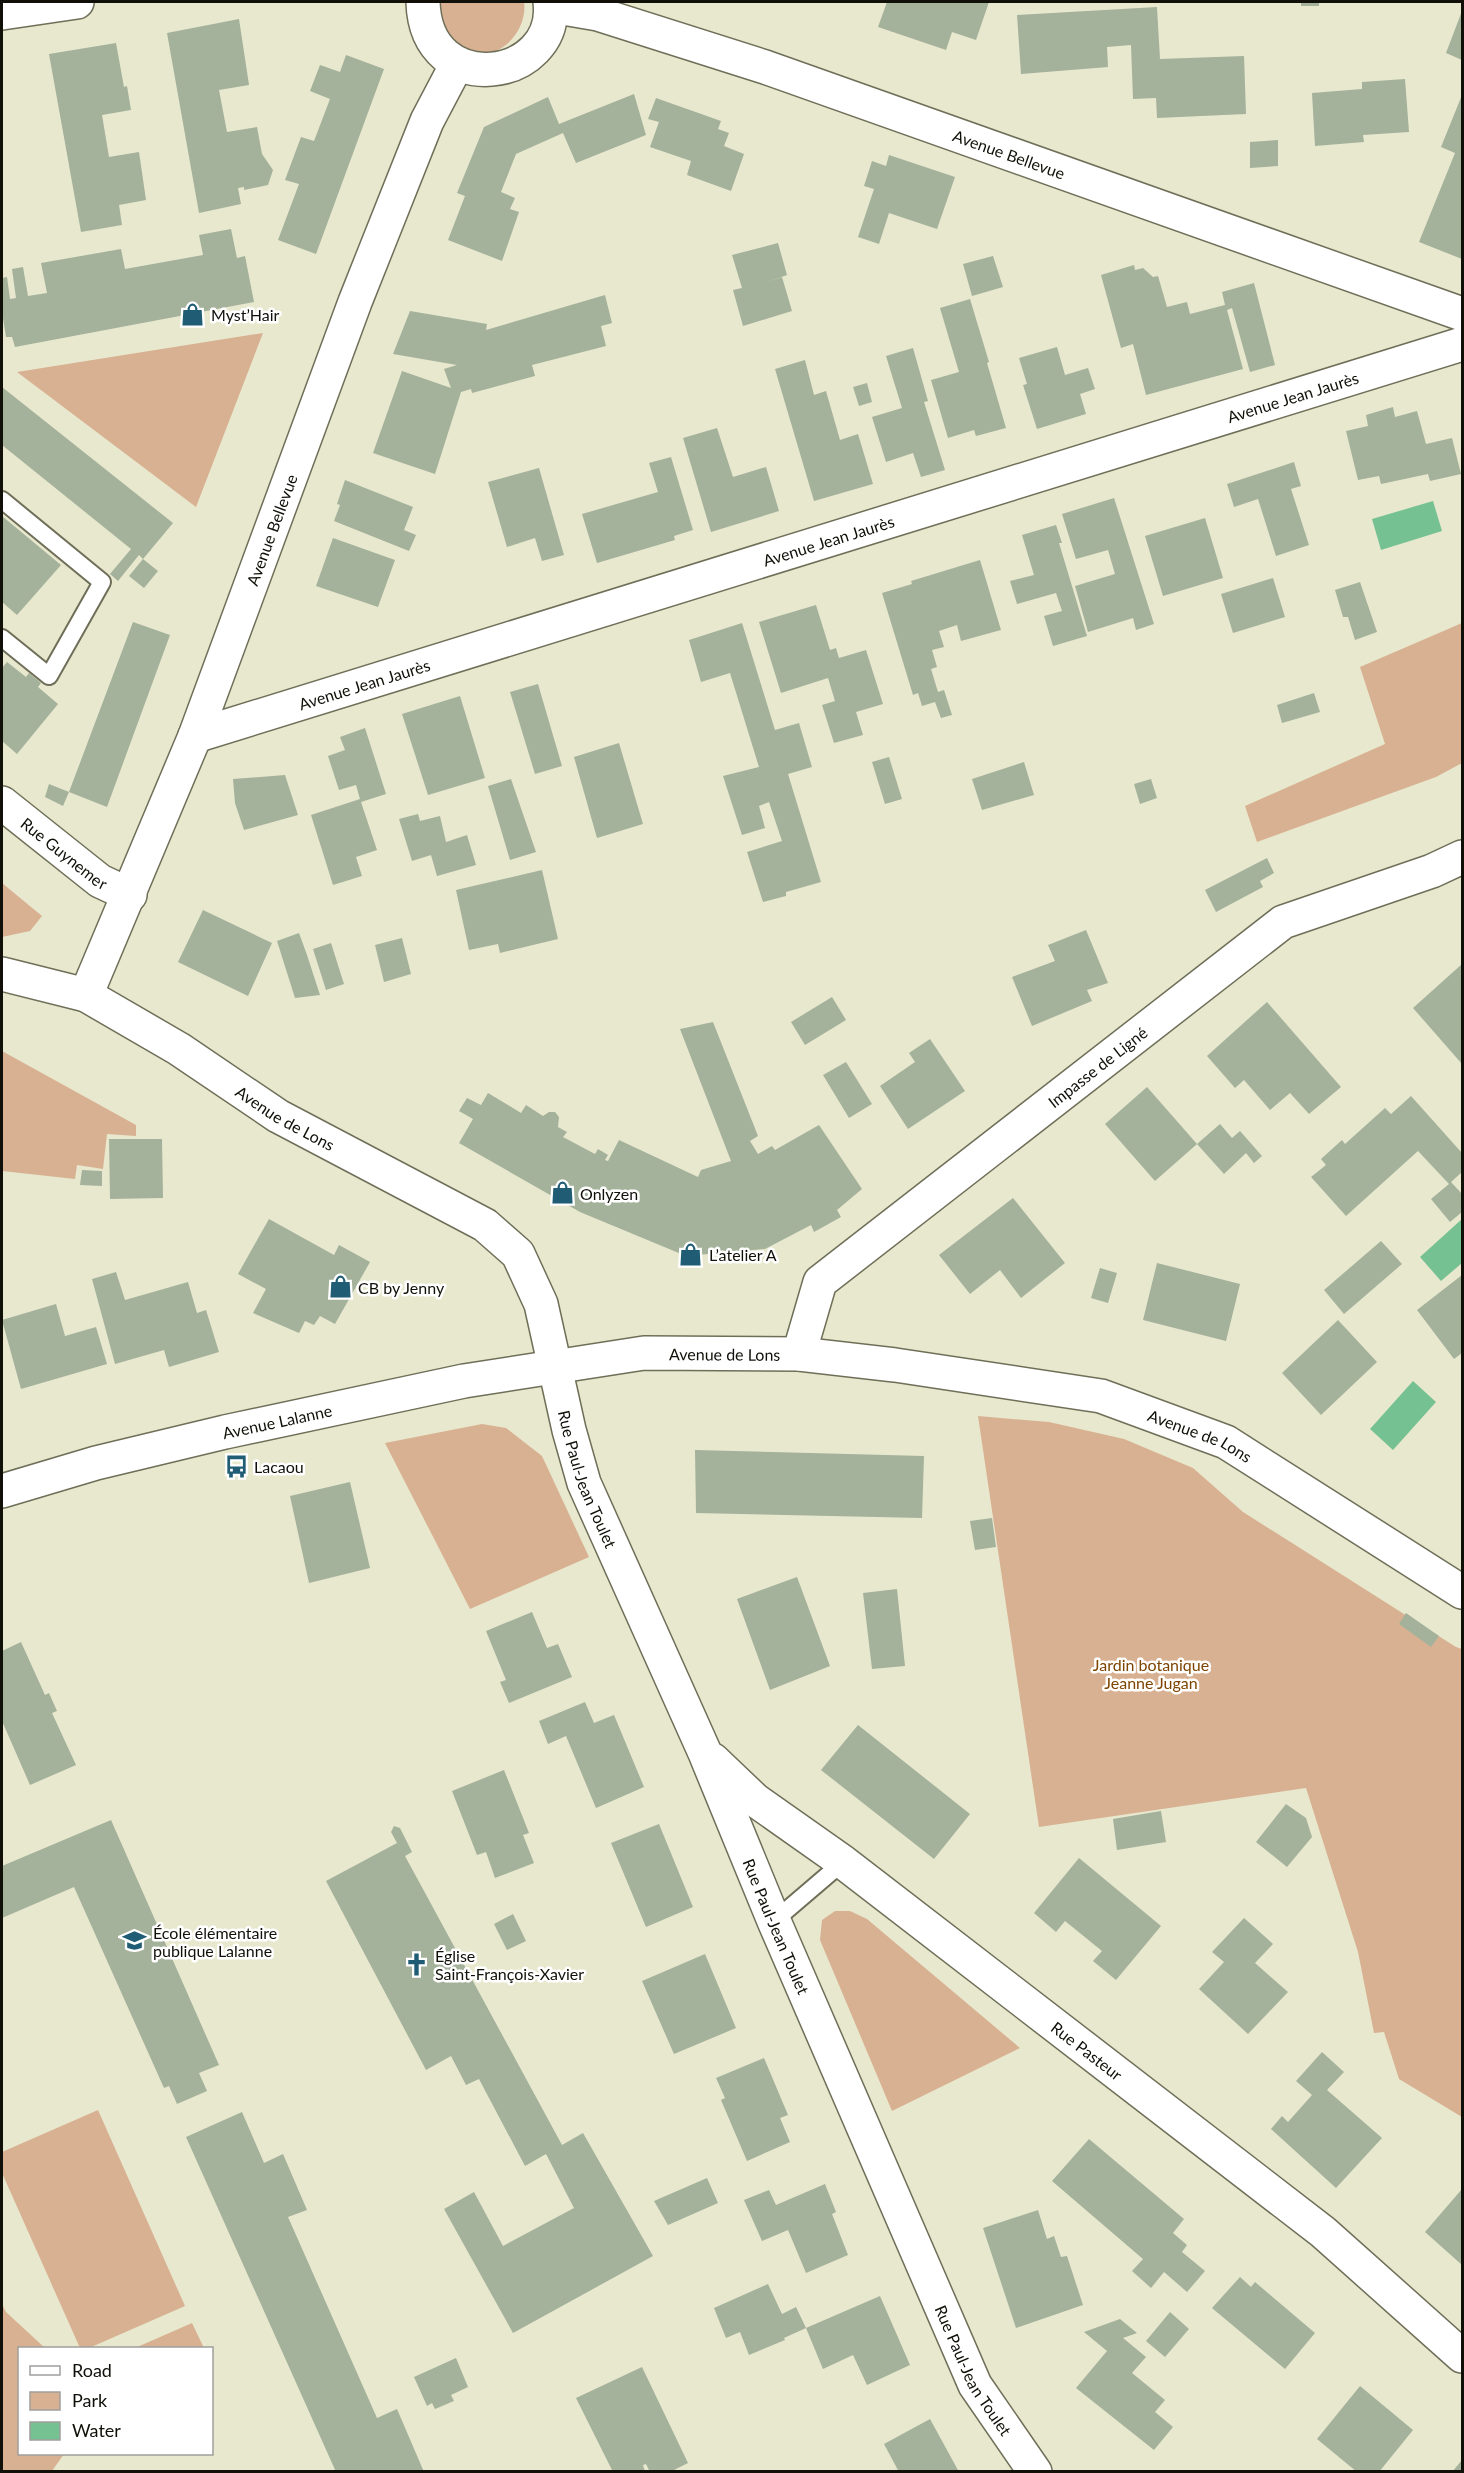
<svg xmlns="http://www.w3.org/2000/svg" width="1464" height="2473" font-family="Lato,sans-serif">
<rect width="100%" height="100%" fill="#e8e8ce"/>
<path fill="#d8b192" d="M437 2H524C528 29 502 61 472 52 463 49 455 42 447 38Z
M263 333 196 507 17 372Z
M1462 623V763L1436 777 1257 842 1245 806 1385 744 1360 667Z
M2 883 42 916 30 931 2 937Z
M2 1051 136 1125V1136L107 1134 103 1169 77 1165 75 1179 2 1171Z
M978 1416 1049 1422 1124 1439 1193 1468 1243 1512 1456 1647 1462 1649V2117L1399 2079 1384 2032 1374 2033 1358 1952 1306 1788 1039 1827Z
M482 1424 506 1428 542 1456 589 1557 470 1609 385 1443Z
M835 1911H850L867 1919 1020 2048 892 2111 820 1940 822 1920Z
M98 2110 185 2306 89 2348H80L2 2173V2152Z
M2 2304 6 2312 45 2348H20V2454H64L52 2471H2Z
M192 2323 204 2348H135Z"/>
<path fill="#76c192" d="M1433 501 1442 531 1381 550 1372 519Z
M1462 1219V1263L1441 1281 1420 1257Z
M1413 1381 1436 1402 1393 1450 1370 1429Z"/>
<path fill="#a4b19b" d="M887 2H989L976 40 952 32 946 50 878 27Z
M1301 2H1319V6H1301Z
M1157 7 1160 59 1244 56 1246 114 1157 118 1156 98 1133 99 1131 45 1107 47 1108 67 1021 74 1017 15Z
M1462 11V60L1446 53Z
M239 19 249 85 219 90 227 132 257 127 262 154 273 170 268 185 244 190V187L238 188 241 204 199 213 167 33Z
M116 43 124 87 127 86 131 110 102 115 109 157 139 152 146 200 119 205 122 225 81 232 49 54Z
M346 55 384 69 316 254 278 240 299 184 285 180 301 137 314 141 330 99 310 91 320 65 340 72Z
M1405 79 1409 132 1363 135 1364 142 1315 146 1312 93 1362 89V82Z
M634 94 646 135 576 163 563 133 516 154 501 192 515 198 510 209 519 212 502 261 448 240 465 196 457 193 484 127 548 97 559 124Z
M1462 95V259L1419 242 1455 153 1441 147Z
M656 98 721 121 718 129 729 133 724 146 744 154 731 191 687 175 691 161 650 147 659 122 648 119Z
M1278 140V166L1250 168V142Z
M889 155 955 177 937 229 889 213 879 244 858 237 874 189 864 186 872 161 886 166Z
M231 229 237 258 245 256 254 302 15 347 12 337H6L2 312V278L7 277 10 299 16 298 12 269 23 267 28 296 47 293 41 263 121 249 125 269 203 255 199 235Z
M778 243 787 275 764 283 782 277 792 311 743 326 733 290 742 288 732 255Z
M993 256 1003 287 972 296 963 264Z
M1134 265 1135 270 1143 268 1153 277 1158 276 1167 307 1187 302 1190 314 1225 305 1222 292 1254 283 1275 365 1250 372 1232 308 1227 310 1243 369 1146 395 1133 344 1121 348 1101 275Z
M605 295 612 323 601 326 606 346 532 365 535 376 472 393 471 389 461 392 435 474 373 453 402 371 451 388 444 369 457 365 393 354 410 311 487 324 486 330Z
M970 299 989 362 987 363 1006 428 976 436 974 430 948 438 931 380 959 372 940 308Z
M1057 347 1065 375 1088 368 1095 389 1080 394 1086 414 1037 429 1023 385 1027 384 1019 358Z
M913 348 928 401 924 402 945 470 921 477 913 453 886 462 872 417 902 408 886 356Z
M805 360 814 395 826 391 840 440 858 434 873 484 814 501 775 369Z
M867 383 872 402 859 406 853 387Z
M2 387 173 523 143 559 139 555 118 581 110 574 131 549 2 445Z
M1393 407 1395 417 1417 411 1426 444 1452 438 1461 474 1430 481 1428 474 1381 484 1379 476 1358 480 1346 431 1368 426 1366 415Z
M717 428 733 477 766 467 779 511 711 532 683 438Z
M671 457 693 530 674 536 675 540 597 563 582 514 658 492 649 463Z
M1294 462 1301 486 1291 489 1309 545 1276 556 1258 499 1234 507 1227 484Z
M539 468 564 555 542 561 535 538 507 547 488 482Z
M345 480 413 507 404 530 416 535 409 551 334 521 340 505 337 504Z
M1114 498 1154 624 1136 630 1133 618 1088 632 1075 586 1115 574 1108 550 1076 559 1062 514Z
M2 516 61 565 17 615 2 602Z
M1205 518 1223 578 1163 596 1145 536Z
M1056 525 1062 543H1059L1087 636 1053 646 1044 616 1062 611 1056 593 1017 604 1010 581 1034 575 1022 535Z
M333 538 395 560 378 607 316 586Z
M143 559 158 571 144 588 129 576Z
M980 560 1001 630 961 641 957 625 939 631 944 647 932 650 937 667 931 669 938 692 944 690 952 715 941 718 935 702 922 706 918 693 913 695 882 593 912 584 911 581Z
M1273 578 1285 617 1233 633 1221 594Z
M1360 582 1377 632 1355 640 1348 617H1343L1335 590Z
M816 605 830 650 836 648 839 658 866 650 883 704 856 712 863 735 834 743 822 705 835 701 828 678 781 693 759 622Z
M133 622 170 635 107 807 69 792Z
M742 623 775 730 799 723 812 767 788 774 821 882 786 892V896L763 902 747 852 782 841 769 802 759 806 765 828 742 835 723 776 759 767 730 673 701 682 689 640Z
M7 662 26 677 29 673 41 683 38 687 58 704 17 754 2 741V668Z
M538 684 562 766 535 774 510 692Z
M1314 693 1320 712 1282 723 1277 705Z
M460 696 485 778 428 795 402 714Z
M365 728 386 794 361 802 377 850 356 857 362 876 333 885 311 815 360 799 356 785 339 790 328 756 345 750 340 737Z
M619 743 643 824 597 838 574 757Z
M889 757 902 799 885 804 872 762Z
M1024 762 1034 795 982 810 972 779Z
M285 775 298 815 244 830 235 803 233 779Z
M511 779 536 852 510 860 488 786Z
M1151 779 1157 798 1140 804 1134 784Z
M49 784 69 792 63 806 45 797Z
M418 814 420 821 440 816 446 842 467 835 476 865 437 876 431 855 412 861 399 819Z
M1267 858 1274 873 1260 881 1263 887 1216 912 1205 890Z
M542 870 558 939 500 953 498 944 469 950 456 890Z
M203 910 272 943 248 996 178 962Z
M1086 930 1108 983 1087 990 1092 1001 1032 1026 1012 977 1055 961 1048 945Z
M299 933 307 955 320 995 295 998 277 941Z
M402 938 411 974 384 982 375 945Z
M331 943 344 984 326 990 313 949Z
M1462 964V1064L1413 1008Z
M832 997 846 1020 805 1045 791 1022Z
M1267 1002 1341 1087 1309 1114 1290 1093 1270 1110 1244 1080 1235 1088 1207 1056Z
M713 1022 758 1136 750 1141 758 1154 772 1146 775 1150 819 1125 862 1189 837 1210 841 1217 814 1232 811 1225 765 1249 686 1256 580 1212 459 1143 473 1119 459 1111 467 1098 481 1105 488 1093 521 1113 526 1105 543 1116 549 1112H555L559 1117 558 1127 567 1132 563 1137 595 1154 598 1149 608 1155 605 1160 608 1161 619 1140 698 1177 701 1170 731 1161 680 1029Z
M930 1039 965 1091 908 1129 880 1086 915 1062 909 1053Z
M846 1062 872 1104 849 1118 823 1075Z
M1147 1087 1197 1144 1220 1124 1232 1138 1240 1131 1262 1156 1254 1163 1246 1153 1224 1174 1197 1144 1155 1181 1105 1124Z
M1411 1096 1462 1153V1172L1451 1182 1462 1194V1212L1450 1222 1431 1199 1449 1184 1418 1151 1346 1216 1311 1177 1326 1165 1321 1159 1342 1140 1345 1144 1385 1108 1391 1114Z
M109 1139H162L163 1198 110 1199Z
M82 1170 102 1171V1186L80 1185Z
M1013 1198 1065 1263 1021 1298 1000 1270 970 1294 939 1255Z
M269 1219 334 1255 339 1245 370 1262 335 1324 320 1316 314 1325 305 1321 299 1333 253 1313 266 1289 238 1274Z
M1381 1241 1402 1264 1344 1314 1324 1290Z
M1157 1263 1240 1284 1226 1341 1143 1320Z
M1100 1268 1117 1273 1108 1303 1091 1298Z
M116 1272 125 1300 188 1282 197 1313 206 1310 219 1352 169 1367 164 1350 115 1364 92 1279Z
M1462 1275V1353L1454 1359 1417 1310Z
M56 1304 65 1336 96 1327 107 1364 21 1389 2 1320Z
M1338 1320 1377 1362 1321 1415 1282 1373Z
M695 1450 924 1456 922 1518 696 1513Z
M350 1482 370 1568 309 1583 290 1496Z
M992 1518 996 1547 975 1550 970 1521Z
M797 1577 830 1666 770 1690 737 1599Z
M897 1589 905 1666 872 1669 863 1593Z
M532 1612 547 1648 558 1644 572 1677 509 1703 500 1682 506 1680 486 1631Z
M1406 1613 1439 1636 1431 1647 1399 1624Z
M21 1642 45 1695 49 1693 57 1711 52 1713 76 1765 30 1785 2 1721V1651Z
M585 1702 594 1723 614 1715 644 1787 596 1808 566 1736 548 1744 539 1721Z
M858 1725 970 1814 934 1859 821 1770Z
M504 1770 529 1833 523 1835 534 1863 495 1878 486 1852 477 1855 452 1791Z
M1286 1804 1306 1818 1312 1837 1287 1867 1256 1842Z
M1161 1811 1166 1842 1117 1850 1113 1819Z
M111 1820 219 2065 199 2073 207 2091 177 2104 169 2086 164 2088 74 1887 2 1918V1866Z
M659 1824 693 1907 646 1927 611 1843Z
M394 1826 400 1828 412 1852 405 1856 562 2145 583 2133 653 2256 513 2333 444 2209 474 2192 503 2246 574 2208 546 2154 525 2166 479 2079 466 2085 451 2056 426 2070 326 1881 397 1843 391 1832Z
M1079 1858 1161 1926 1116 1980 1093 1961 1102 1951 1065 1921 1056 1932 1034 1913Z
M513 1914 526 1941 507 1950 494 1924Z
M1244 1918 1273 1944 1255 1963 1288 1992 1248 2034 1199 1989 1224 1962 1212 1952Z
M705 1954 736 2028 674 2054 642 1981Z
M1322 2052 1344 2072 1327 2090 1382 2138 1336 2188 1271 2129 1282 2116 1288 2122 1312 2095 1296 2081Z
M764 2058 788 2115 780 2118 790 2142 747 2161 721 2100 725 2098 716 2078Z
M242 2112 264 2163 283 2154 307 2210 288 2217 377 2418 397 2409 424 2472H336L186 2137Z
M1089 2139 1184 2219 1173 2233 1187 2245 1182 2252 1205 2271 1187 2292 1164 2272 1151 2288 1132 2271 1143 2259 1052 2181Z
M707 2178 718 2203 668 2225 654 2201Z
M825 2184 836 2212 832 2214 848 2255 806 2273 788 2230 762 2241 744 2200 769 2190 776 2205Z
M1462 2189V2265L1425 2232Z
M1038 2210 1047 2239 1054 2236 1061 2257 1067 2256 1083 2305 1016 2328 983 2228Z
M1240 2277 1251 2287 1255 2282 1315 2333 1285 2369 1212 2308Z
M768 2284 782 2314 796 2307 806 2328 784 2338 785 2340 749 2355 740 2332 726 2338 714 2308Z
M880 2296 910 2365 867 2385 853 2355 823 2369 806 2328Z
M1170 2312 1189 2329 1165 2357 1146 2341Z
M1120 2319 1137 2333 1123 2338 1146 2357 1132 2373 1165 2400 1155 2412 1173 2427 1154 2450 1076 2388 1107 2351 1084 2332Z
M456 2358 468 2387 451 2395 454 2401 435 2409 432 2403 427 2406 414 2377Z
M642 2367 688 2463 670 2472H650L646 2464 643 2465 645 2472H613L576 2398Z
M1360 2386 1413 2430 1379 2472H1357L1317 2439Z
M930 2419 959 2472H899L884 2444Z
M1462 2460V2472H1452Z"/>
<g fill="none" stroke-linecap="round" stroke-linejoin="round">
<defs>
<path id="service" d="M2 500 102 582 49 676 2 638
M774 1921 843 1862"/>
<g id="minor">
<path d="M423 2C426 102 560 81 550 2"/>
<path id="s1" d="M551 6 598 14 765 67 1462 314"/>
<path d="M2 13 77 2"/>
<path id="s2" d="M195 736 1462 344"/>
<path id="s3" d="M2 803 100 881 130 895"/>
<path id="s4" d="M2 974 86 995 179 1049 278 1116 485 1225 518 1254 541 1304 569 1430 584 1483 705 1753 774 1921 975 2385 1035 2472"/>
<path id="s5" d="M86 995 195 736 355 302 427 121 457 64"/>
<path id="s6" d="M799 1354 820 1282 1283 922 1432 871 1462 857"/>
<path id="s7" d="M2 1491 96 1463 225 1432 464 1381 644 1353 799 1354 895 1365 1101 1396 1226 1442 1462 1592"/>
<path id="s8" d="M713 1760 755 1800 843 1862 1323 2232 1462 2356"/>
</g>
</defs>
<use href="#service" stroke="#6f6f59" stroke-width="20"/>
<use href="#minor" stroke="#6f6f59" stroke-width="36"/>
<use href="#service" stroke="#fff" stroke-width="16"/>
<use href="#minor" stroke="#fff" stroke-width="33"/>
</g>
<defs>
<symbol id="shop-bare" viewBox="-9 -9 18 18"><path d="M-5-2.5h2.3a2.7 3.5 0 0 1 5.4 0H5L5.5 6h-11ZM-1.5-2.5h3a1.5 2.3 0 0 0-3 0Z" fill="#205d75" stroke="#fff" stroke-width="2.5" paint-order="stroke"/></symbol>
<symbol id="bus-bare" viewBox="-9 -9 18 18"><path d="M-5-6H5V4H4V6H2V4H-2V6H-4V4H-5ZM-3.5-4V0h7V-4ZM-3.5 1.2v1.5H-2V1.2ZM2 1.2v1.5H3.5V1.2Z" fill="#205d75" stroke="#fff" stroke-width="2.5" paint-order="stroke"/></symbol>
<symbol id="school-bare" viewBox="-9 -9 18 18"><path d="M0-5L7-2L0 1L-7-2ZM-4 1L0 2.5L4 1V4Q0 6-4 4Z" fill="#205d75" stroke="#fff" stroke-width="2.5" paint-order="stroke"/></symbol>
<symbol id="church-bare" viewBox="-9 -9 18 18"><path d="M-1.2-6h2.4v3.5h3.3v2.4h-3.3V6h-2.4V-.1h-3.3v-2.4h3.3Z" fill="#205d75" stroke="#fff" stroke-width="2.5" paint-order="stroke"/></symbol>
</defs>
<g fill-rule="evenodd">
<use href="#shop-bare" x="176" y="298" width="33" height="33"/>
<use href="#shop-bare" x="546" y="1176" width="33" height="33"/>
<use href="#shop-bare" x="674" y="1238" width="33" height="33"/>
<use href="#shop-bare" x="324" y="1270" width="33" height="33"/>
<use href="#bus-bare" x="220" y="1450" width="33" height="33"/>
<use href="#school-bare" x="118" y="1924" width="33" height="33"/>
<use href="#church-bare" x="400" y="1948" width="33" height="33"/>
</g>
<g text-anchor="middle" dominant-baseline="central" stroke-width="5" stroke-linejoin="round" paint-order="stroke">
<g font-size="16" fill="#101008" stroke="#fff">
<text stroke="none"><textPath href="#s1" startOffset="482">Avenue Bellevue</textPath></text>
<text stroke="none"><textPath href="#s2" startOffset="1149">Avenue Jean Jaurès</textPath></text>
<text stroke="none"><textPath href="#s5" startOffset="501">Avenue Bellevue</textPath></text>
<text stroke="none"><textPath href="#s2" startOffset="663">Avenue Jean Jaurès</textPath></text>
<text stroke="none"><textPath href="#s2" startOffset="177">Avenue Jean Jaurès</textPath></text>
<text stroke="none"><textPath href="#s3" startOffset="80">Rue Guynemer</textPath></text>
<text stroke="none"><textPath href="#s6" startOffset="426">Impasse de Ligné</textPath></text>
<text stroke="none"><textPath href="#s4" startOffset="321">Avenue de Lons</textPath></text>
<text stroke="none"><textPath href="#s7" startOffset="738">Avenue de Lons</textPath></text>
<text stroke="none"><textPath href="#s7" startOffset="284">Avenue Lalanne</textPath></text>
<text stroke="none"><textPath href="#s7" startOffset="1224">Avenue de Lons</textPath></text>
<text stroke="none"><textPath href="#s4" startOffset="828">Rue Paul-Jean Toulet</textPath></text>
<text stroke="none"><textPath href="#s4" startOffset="1314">Rue Paul-Jean Toulet</textPath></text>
<text stroke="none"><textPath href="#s8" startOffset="474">Rue Pasteur</textPath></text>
<text stroke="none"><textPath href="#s4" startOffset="1800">Rue Paul-Jean Toulet</textPath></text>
</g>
<g font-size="16" fill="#101008" stroke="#fff" text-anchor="start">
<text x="211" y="314">Myst’Hair</text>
<text x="580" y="1193">Onlyzen</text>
<text x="709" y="1254">L’atelier A</text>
<text x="358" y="1287">CB by Jenny</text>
<text x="254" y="1466">Lacaou</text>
<text x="153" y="1932">École élémentaire<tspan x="153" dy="18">publique Lalanne</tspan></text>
<text x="435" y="1955">Église<tspan x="435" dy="18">Saint-François-Xavier</tspan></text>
</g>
<g font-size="16" fill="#7e4400" stroke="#fff">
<text x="1151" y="1664">Jardin botanique<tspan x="1151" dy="18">Jeanne Jugan</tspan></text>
</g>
</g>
<rect width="1464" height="2473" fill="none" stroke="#101008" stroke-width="6"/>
<rect x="18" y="2347" width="195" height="108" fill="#ffffff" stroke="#9f9f9c" stroke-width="1.5"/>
<rect x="30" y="2366" width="30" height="9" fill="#ffffff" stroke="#9f9f9c" stroke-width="1.5"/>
<text x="72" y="2377" font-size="18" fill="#101008">Road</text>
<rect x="30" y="2392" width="30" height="18" fill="#d8b192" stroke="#9f9f9c" stroke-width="1.5"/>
<text x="72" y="2407" font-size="18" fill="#101008">Park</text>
<rect x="30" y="2422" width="30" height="18" fill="#76c192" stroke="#9f9f9c" stroke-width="1.5"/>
<text x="72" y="2437" font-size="18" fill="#101008">Water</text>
</svg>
